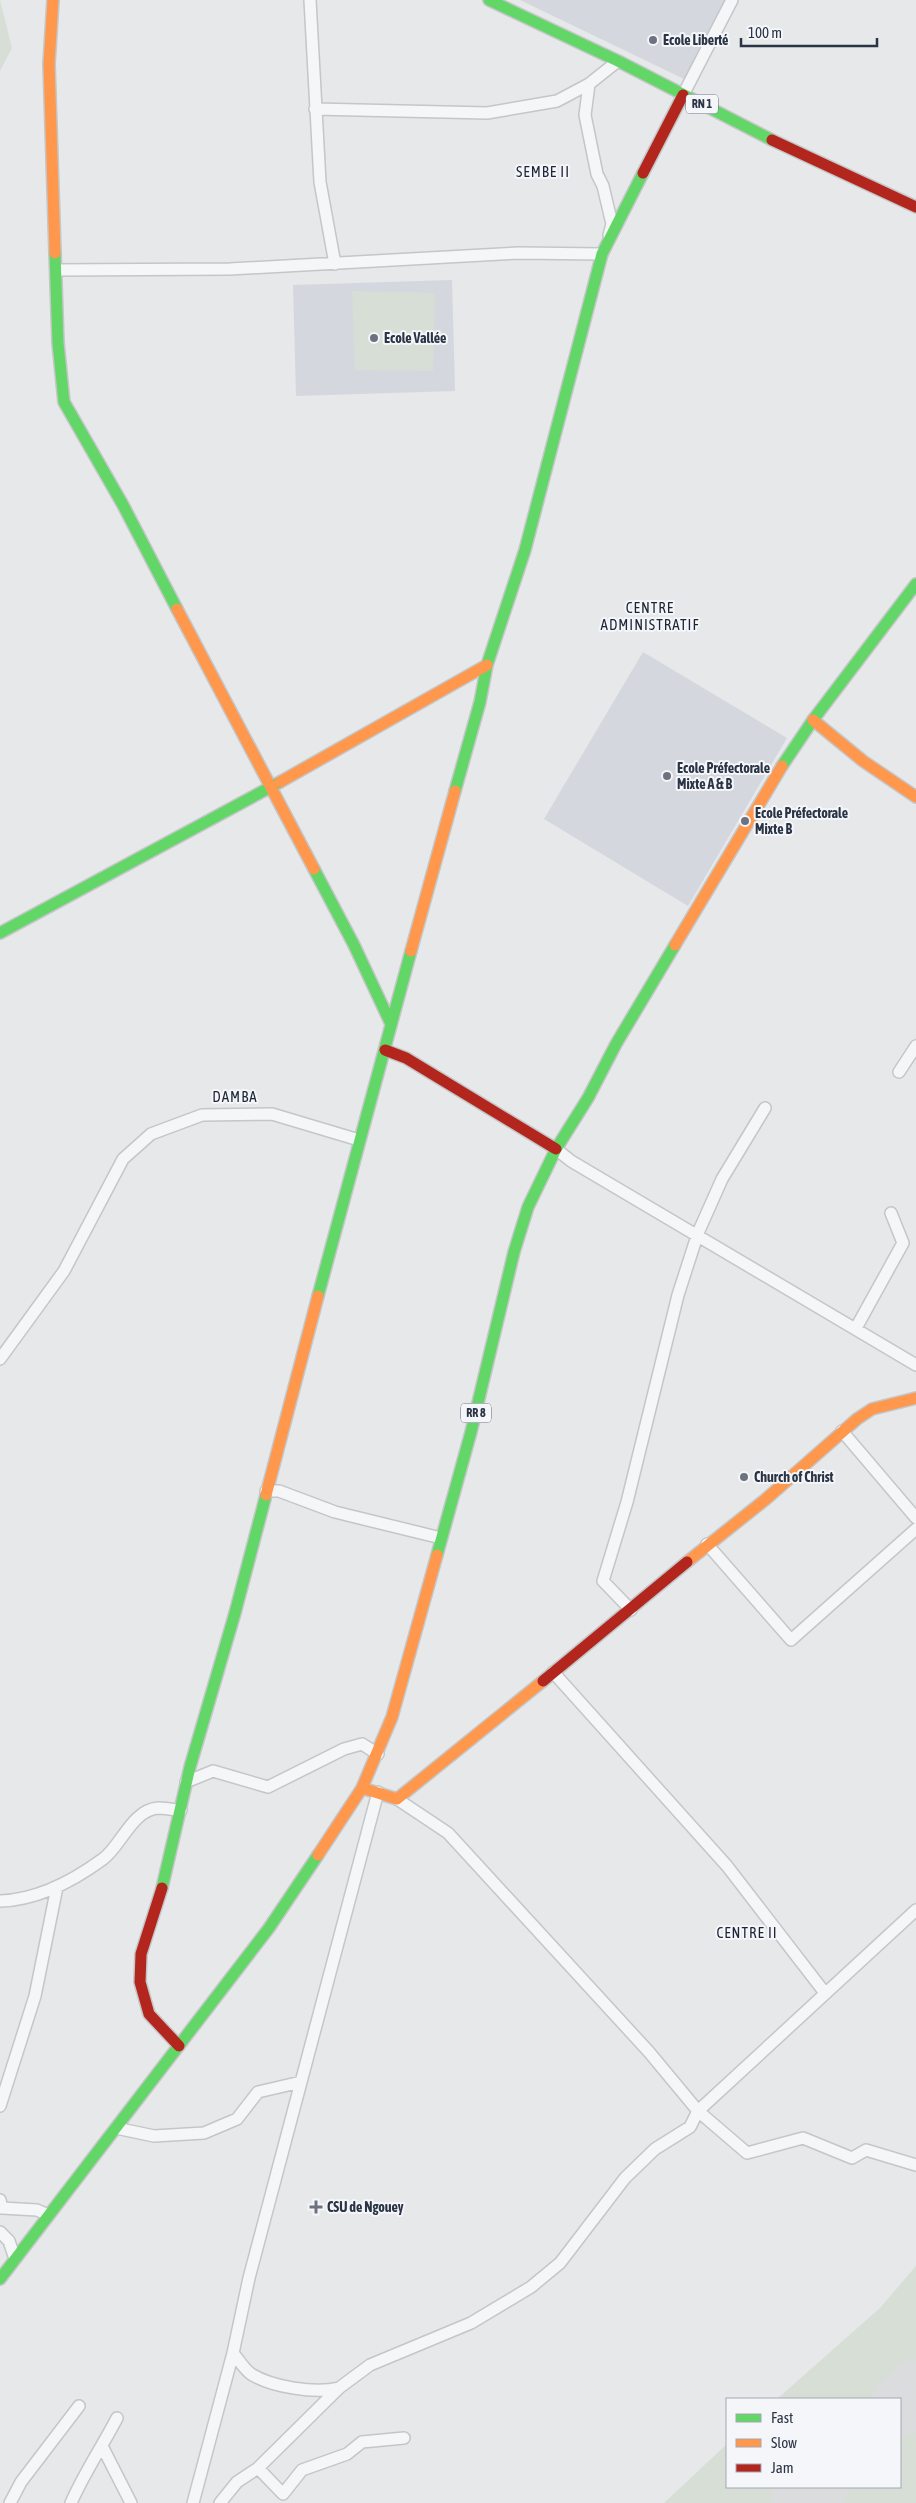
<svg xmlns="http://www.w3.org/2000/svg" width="916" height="2503" font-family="'Asap Condensed',sans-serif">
<rect width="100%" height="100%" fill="#e6e8ea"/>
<path fill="#d4d7dd" d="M520 0H726L684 79Z
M452 280 455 391 296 396 293 285Z
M643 652 787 738 688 906 544 819Z"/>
<path fill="#d6ded6" d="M0 0 12 48 0 71Z
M352 291 435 293 433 371 355 370Z
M916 2266V2503H664L727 2444V2487H900V2399H777L880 2308Z"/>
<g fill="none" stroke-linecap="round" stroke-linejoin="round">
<path stroke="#dadcde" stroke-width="61" d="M900 2406 916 2390
M801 2503 818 2487"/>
<defs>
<path id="street" d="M310 0 320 182 335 264
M589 84 585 115 597 174 603 186 612 224 609 235
M683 95 732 0
M315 109 487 113 557 101 589 84 618 61
M57 270 230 269 519 253 602 254
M899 1072 916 1046
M556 1149 571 1161 916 1365
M856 1328 903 1243 891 1213
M0 1359 64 1271 123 1159 151 1134 202 1115 272 1114 359 1140
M842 1431 916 1518
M266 1491H279L335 1512 441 1538
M707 1544 791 1640 916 1529
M631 1610 603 1581 627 1502 678 1295 698 1233 722 1179 765 1108
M553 1672 727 1866 825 1993
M186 1782 213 1771 268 1787 344 1749 362 1744 378 1754
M397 1799 448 1833 649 2052 698 2111 747 2153 803 2138 852 2158 866 2150 916 2165
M0 1901C36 1900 73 1881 103 1859 121 1846 132 1810 158 1808 165 1808 174 1810 181 1810
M0 2106 35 1996 57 1887
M116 2128 154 2136 204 2133 237 2119 258 2092 301 2082
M0 2200 2 2208 37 2210 48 2215
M0 2232 9 2241 15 2259
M233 2353C238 2359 244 2369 251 2374 272 2387 315 2394 339 2388
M102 2446 131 2503
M258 2468 283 2494 302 2470 347 2454 362 2442 404 2438
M10 2503 21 2482 79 2406
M71 2503C84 2473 102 2447 117 2418
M193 2503 233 2353 249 2278 378 1792
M220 2503 237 2482 258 2468 339 2388 370 2365 471 2323 531 2287 560 2263 625 2178 655 2149 690 2127 698 2111 916 1910"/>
<path id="fast" d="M489 0 618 61 772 140
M55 253 58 343 64 402 123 505 177 609
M782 766 813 720 916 584
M455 791 480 702 487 665 525 550 602 254 643 173
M314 869 354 945 391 1024
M0 933 280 782
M318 1296 411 951
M437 1555 471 1432 514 1252 528 1207 556 1149 588 1098 616 1044 675 945
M162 1888 190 1767 235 1613 266 1495
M0 2279 269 1928 318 1855"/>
<path id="slow" d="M53 0 49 64 55 253
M177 609 314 869
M813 720 863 761 916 797
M280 782 487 665
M675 945 782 766
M411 951 455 791
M266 1495 318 1296
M687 1562 766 1499 857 1419 872 1409 916 1398
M362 1788 397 1799 543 1681
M318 1855 362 1788 392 1717 437 1555"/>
<path id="jam" d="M772 140 916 207
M643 173 683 95
M385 1050 406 1058 556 1149
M543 1681 687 1562
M162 1888 141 1954 140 1982 149 2014 179 2046"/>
</defs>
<use href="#street" stroke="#c4c6c8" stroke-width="14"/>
<use href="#fast" stroke="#c4c6c8" stroke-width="14"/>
<use href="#slow" stroke="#c4c6c8" stroke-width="14"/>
<use href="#jam" stroke="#c4c6c8" stroke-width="14"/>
<use href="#street" stroke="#f5f6f7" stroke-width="11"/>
<use href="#fast" stroke="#63d668" stroke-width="11"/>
<use href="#slow" stroke="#ff974d" stroke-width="11"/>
<use href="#jam" stroke="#b3261e" stroke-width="11"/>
</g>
<g fill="#6c737f" stroke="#f4f6f9" stroke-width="2">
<circle cx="653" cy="40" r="5"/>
<circle cx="374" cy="338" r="5"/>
<circle cx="667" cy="776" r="5"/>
<circle cx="745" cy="821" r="5"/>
<circle cx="744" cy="1477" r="5"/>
<path d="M313.5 2199.5h5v5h5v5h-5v5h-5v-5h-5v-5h5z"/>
</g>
<g text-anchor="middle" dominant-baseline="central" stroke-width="4" stroke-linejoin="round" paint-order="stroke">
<g fill="#f4f6f9" stroke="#676e7b" stroke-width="1">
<rect x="686" y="94.5" width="32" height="19" rx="4"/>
<rect x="461" y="1403.5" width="30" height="19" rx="4"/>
</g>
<g font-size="12" font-weight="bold" fill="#2b3445">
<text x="702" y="104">RN 1</text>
<text x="476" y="1413">RR 8</text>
</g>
<g font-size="14" font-weight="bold" fill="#2b3445" stroke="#f4f6f9" text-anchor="start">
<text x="663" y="40">Ecole Liberté</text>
<text x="384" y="338">Ecole Vallée</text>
<text x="677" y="768">Ecole Préfectorale<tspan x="677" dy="16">Mixte A &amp; B</tspan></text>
<text x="755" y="813">Ecole Préfectorale<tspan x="755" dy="16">Mixte B</tspan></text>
<text x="754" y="1477">Church of Christ</text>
<text x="327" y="2207">CSU de Ngouey</text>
</g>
<g font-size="15" letter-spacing="1" fill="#1d2536" stroke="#f4f6f9">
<text x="543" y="171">SEMBE II</text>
<text x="650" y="607">CENTRE<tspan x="650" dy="17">ADMINISTRATIF</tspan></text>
<text x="235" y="1096">DAMBA</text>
<text x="747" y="1932">CENTRE II</text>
</g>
</g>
<rect x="726" y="2398" width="175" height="90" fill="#f4f6f9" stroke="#a4a8b1"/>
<rect x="736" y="2414" width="25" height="8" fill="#63d668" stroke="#a4a8b1"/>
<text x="771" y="2423" font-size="15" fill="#2b3445">Fast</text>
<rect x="736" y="2439" width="25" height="8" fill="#ff974d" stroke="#a4a8b1"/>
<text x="771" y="2448" font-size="15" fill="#2b3445">Slow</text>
<rect x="736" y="2464" width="25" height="8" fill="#b3261e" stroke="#a4a8b1"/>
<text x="771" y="2473" font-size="15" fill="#2b3445">Jam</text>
<path d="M741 38v8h136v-8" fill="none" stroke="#2b3445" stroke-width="2.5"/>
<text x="748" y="38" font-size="15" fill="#2b3445" stroke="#f4f6f9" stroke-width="4" paint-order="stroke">100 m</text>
</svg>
